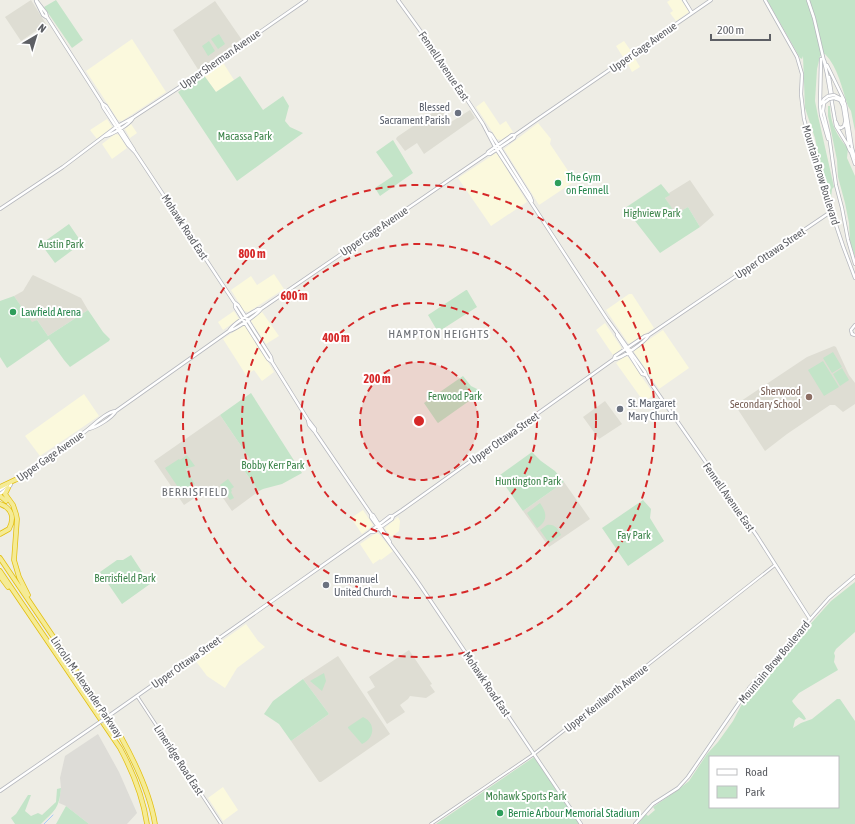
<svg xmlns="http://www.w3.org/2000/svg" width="855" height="824" font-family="'Asap Condensed',sans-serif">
<rect width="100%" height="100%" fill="#eeede5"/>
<path fill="#fbf9dd" d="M670 0H681L689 12 676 21 670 13 673 11 667 2Z
M132 39 166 92 122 121 118 120 86 71Z
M624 41 631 51 623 57 616 46Z
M634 57 640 67 632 72 627 62Z
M222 61 234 80 216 92 203 74Z
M484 101 500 125 506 121 513 132 501 140 497 139 476 107Z
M107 119 112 127 97 139 90 130Z
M538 123 551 139 550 144 575 181 539 205 504 149Z
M131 124 137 133 130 138 125 129Z
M115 134 119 135 127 148 112 159 102 144Z
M496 153 498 155 527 202 491 226 458 178Z
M274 274 284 289 250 311 248 312 244 311 231 290 251 276 257 285Z
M629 294H632L654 328 630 344 628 343 606 310Z
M234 311 239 319 223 330 218 322Z
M262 312 279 336 266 344 251 321Z
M605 323 621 347V350L613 355 596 330Z
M242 326H246L274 372 262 381 254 370 246 375 223 339Z
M663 330 689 368 659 389 634 352 635 349Z
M625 356 628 357 653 393V395L644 402 616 363Z
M84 394 99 416 40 456 25 436Z
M363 510 373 525 362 534 351 518Z
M398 517 400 521 399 531 391 537 385 529 386 527Z
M376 533 379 534 393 551 381 560 380 559 373 564 360 544Z
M246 624 258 641 265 647 237 668 225 688 207 676 195 660Z
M223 787 238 810 223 821 208 798Z"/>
<path fill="#dddcd7" d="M98 734 119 772 137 813 127 824H89L66 806 59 803 61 788 60 778 65 756Z"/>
<path fill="#deddd3" d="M31 0 46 24 21 41 5 17Z
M215 1 242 40 199 71 173 30Z
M441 107 451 122 470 110 475 118 424 154 417 143 405 151 396 139 397 137Z
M690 180 714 215 700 227 688 207 676 215 665 198 669 195V193Z
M33 275 81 298 88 310 48 336 37 320 32 323 14 296 23 291 32 276Z
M834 346 836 347 849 375 855 383V404L843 412 835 405H830L787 434 765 451 735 405 807 357Z
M605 401 622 424 599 439 583 417Z
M220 415 252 462 243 469 259 491 232 511 214 485 184 505 154 461Z
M564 482 590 519 549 547 523 511Z
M409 650 432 684 430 685 435 692 426 698 410 696 408 699 400 705 405 712 387 724 367 692 375 687 369 677Z
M338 656 390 734 321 782H319L291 741 329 714 303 679Z"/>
<path fill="#c3e4c8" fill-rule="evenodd" d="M56 0 83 40 72 48 44 7Z
M767 0H855V131L851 111 848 106C842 89 838 67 825 54L820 56 817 69 815 101 818 116 834 187 832 189 831 198 825 187 815 138 805 108 803 56 802 59 800 58Z
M219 34 225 44 218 49 211 39Z
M209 41 215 51 208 56 202 46Z
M203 74 216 92 240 76 263 110 283 96 289 106 285 121 290 127 303 133 237 181 178 92Z
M828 106H830C830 122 837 137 848 148L847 158 855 176V257L850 241 849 223 845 203 838 177 837 160 828 116Z
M393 140 413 173 380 196 375 188 393 176 376 152Z
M661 184 670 195 665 198 676 214 688 207 700 227 660 253 625 208Z
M69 224 82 243 55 263 41 244Z
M466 290H467L477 307 438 332 428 315Z
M14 296 32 322 37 320 48 336 88 310 103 332 110 339 109 341 70 367 64 360 49 339 7 368 0 357V301Z
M833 352 842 367 832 373 823 358Z
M823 361 839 387 824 396 808 370Z
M842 368 849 380 840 386 833 374Z
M463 376 471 386 479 390V394L438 423 437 422 424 403Z
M251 393 302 473 282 484 263 489 259 491 243 469 252 462 220 415Z
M532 452 541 461 555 471 564 482 523 511 499 477 500 475Z
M187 455 195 466 185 469 195 484 182 493 165 468 179 459 180 460Z
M228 479 234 487 231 489 232 491 231 492 234 498 230 500 220 485Z
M643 500 651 509 650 518 664 541 628 566 602 528Z
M540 503C547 513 548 521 537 528L527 513Z
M547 525C555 524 558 529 561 535L549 543 540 530Z
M131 555 150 584 122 604 100 572 117 560H123Z
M855 582V632L836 649 834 653 835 656 834 662 838 670 799 693 792 701C796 708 803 712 806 719L804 720 799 717 795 720 793 728 801 723 812 719 837 699H840L855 721V824H638L646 814 648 816 655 810 653 807 675 792 689 781 707 754 718 742 733 721 743 702 754 693 764 676 831 601ZM710 757H838V807H710Z
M324 673 326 681 322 691 310 681Z
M303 679 329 714 291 741 279 724 264 714 273 701Z
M363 717C376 723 375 738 362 744L348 728V727Z
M534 757 579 824H436Z
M61 788C59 809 55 810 41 824H15L11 818 16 814 28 795H31L25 811 31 816 38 813 42 815 56 802 57 789Z
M66 806 89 824H56Z"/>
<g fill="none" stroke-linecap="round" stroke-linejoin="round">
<path stroke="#aacbf9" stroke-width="1" d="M44 824 53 815"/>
<defs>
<path id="tertiary" d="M137 696 221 824
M431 824 534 754 775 565"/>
<path id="secondary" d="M36 0 46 13 47 17 102 103 103 107 128 145 135 152 147 170 234 302 238 305 271 357 272 362
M398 0 435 51 483 124 495 147 562 250 607 319 645 372 646 375 650 382 757 536 810 619
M684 0 692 13
M765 0 797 57 802 74 801 94 804 119 822 183 843 246 855 278
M808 0 814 18 827 74 836 126 847 144 850 151
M36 1 43 15 46 17
M821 59 820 105 821 115
M824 60 826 66
M827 65 844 100
M829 77 832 96
M834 95 842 99 845 104 852 148 855 158
M834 98 840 100 843 106 849 144
M829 99 824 103 823 111 829 135 836 185 842 208 848 240 855 264
M103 104 106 106 134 150
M821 104 824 99 828 96
M821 115 828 139
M836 122 838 127 841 128 844 126 845 122
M489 133 491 134 530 196 532 201
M105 136C112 135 130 124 133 118
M850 149 855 164
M487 154H490L514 138 515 135 535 121 711 0
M0 209 63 167 116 127 134 117 195 77 306 0
M235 303V307L268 359 272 362 308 420 309 425 315 432 371 514 373 515 390 542
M855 325 851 330 852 334 855 335
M229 331C235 330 258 314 261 309
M617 333V335L642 374 646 375
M614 359C621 359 645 342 649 335L832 211
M308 420 315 429V432
M89 429C97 427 112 418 116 411L229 331C233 323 250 314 258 309H261L468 167 487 154 488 152 512 135H515
M17 480C39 464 61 449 83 433 92 427 105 412 116 411
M0 490 7 485
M0 494 10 486 11 484
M371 514V517C387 540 404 562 420 585L581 824
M370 532H374L392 519 393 516 402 510 614 359 615 356 645 336 649 335
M110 715 370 532 372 530 390 516H393
M0 791 100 722
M635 824 653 804 678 788 688 777 750 687 829 598 855 576"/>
<path id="motorway" d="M0 487 17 479
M8 488 5 494 13 505 16 514 17 519 14 560 19 577 28 595
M0 496 6 501
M0 504C12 508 15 518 9 529L0 534
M0 558 121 737C136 764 150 793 155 824
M0 571 120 748C133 772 143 797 147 824
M0 576 8 587"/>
</defs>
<use href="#tertiary" stroke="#b5b6bb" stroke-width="3.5"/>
<use href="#secondary" stroke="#b6b8be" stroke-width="4"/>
<use href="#motorway" stroke="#e3bf10" stroke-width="5.5"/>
<use href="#tertiary" stroke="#fff" stroke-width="2"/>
<use href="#secondary" stroke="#fff" stroke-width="2.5"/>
<use href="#motorway" stroke="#f5eb95" stroke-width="4"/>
<defs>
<path id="secondary-bridge" d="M828 96 834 95
M829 99 834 98
M100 722 110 715"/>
</defs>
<use href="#secondary-bridge" stroke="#b6b8be" stroke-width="4" stroke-linecap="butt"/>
<use href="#secondary-bridge" stroke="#fff" stroke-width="2.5"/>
</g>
<circle cx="419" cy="421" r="59" fill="#d62828" fill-opacity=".12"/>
<g fill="none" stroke="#d62828" stroke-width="2" stroke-dasharray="7 5">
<circle cx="419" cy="421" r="59"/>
<circle cx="419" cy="421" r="118"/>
<circle cx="419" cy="421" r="177"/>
<circle cx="419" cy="421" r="236"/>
</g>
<g fill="#6b7280" stroke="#fff" stroke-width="1.5">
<circle cx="458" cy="113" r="4"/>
<circle cx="620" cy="409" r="4"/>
<circle cx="326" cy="585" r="4"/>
</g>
<g fill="#2e9e5b" stroke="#fff" stroke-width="1.5">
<circle cx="558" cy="183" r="4"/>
<circle cx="13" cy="312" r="4"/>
<circle cx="500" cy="813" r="4"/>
</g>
<circle fill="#8d6e63" stroke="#fff" stroke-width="1.5" cx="809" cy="397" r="4"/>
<g text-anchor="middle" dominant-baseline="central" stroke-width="4" stroke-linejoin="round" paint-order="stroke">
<g font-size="11" fill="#5d5f64" stroke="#fff">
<text transform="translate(643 47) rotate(-35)">Upper Gage Avenue</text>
<text transform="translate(220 59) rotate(-35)">Upper Sherman Avenue</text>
<text transform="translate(444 66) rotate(56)">Fennell Avenue East</text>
<text transform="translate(821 175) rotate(73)">Mountain Brow Boulevard</text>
<text transform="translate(185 227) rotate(57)">Mohawk Road East</text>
<text transform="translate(374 231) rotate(-34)">Upper Gage Avenue</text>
<text transform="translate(770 253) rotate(-34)">Upper Ottawa Street</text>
<text transform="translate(504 438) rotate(-35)">Upper Ottawa Street</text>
<text transform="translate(50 456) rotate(-35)">Upper Gage Avenue</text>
<text transform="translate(729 497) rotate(55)">Fennell Avenue East</text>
<text transform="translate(186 662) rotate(-35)">Upper Ottawa Street</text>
<text transform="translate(774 662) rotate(-50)">Mountain Brow Boulevard</text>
<text transform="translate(487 684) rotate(56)">Mohawk Road East</text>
<text transform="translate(87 687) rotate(56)">Lincoln M. Alexander Parkway</text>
<text transform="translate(606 698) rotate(-38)">Upper Kenilworth Avenue</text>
<text transform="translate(179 760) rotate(57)">Limeridge Road East</text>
</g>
<g font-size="11" fill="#5b616d" stroke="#fff" text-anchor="start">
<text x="450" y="107" text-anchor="end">Blessed<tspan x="450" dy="13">Sacrament Parish</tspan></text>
<text x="628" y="403">St. Margaret<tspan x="628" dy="13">Mary Church</tspan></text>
<text x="334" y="579">Emmanuel<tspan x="334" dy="13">United Church</tspan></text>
</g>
<g font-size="11" fill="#3c844a" stroke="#fff">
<text x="245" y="136">Macassa Park</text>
<text x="652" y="213">Highview Park</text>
<text x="61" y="244">Austin Park</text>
<text x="455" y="396">Ferwood Park</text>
<text x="273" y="465">Bobby Kerr Park</text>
<text x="528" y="481">Huntington Park</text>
<text x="634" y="535">Fay Park</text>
<text x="125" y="578">Berrisfield Park</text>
<text x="526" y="796">Mohawk Sports Park</text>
</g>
<g font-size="11" fill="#27864d" stroke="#fff" text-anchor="start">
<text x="566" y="177">The Gym<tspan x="566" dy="13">on Fennell</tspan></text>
<text x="21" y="312">Lawfield Arena</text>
<text x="508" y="813">Bernie Arbour Memorial Stadium</text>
</g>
<g font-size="11" fill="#785e54" stroke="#fff" text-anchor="end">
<text x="801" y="391">Sherwood<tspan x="801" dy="13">Secondary School</tspan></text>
</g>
<g font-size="12" letter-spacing="1" fill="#6e7176" stroke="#fff">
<text x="439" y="334">HAMPTON HEIGHTS</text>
<text x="195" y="492">BERRISFIELD</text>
</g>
</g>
<circle cx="419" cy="421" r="6" fill="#d62828" stroke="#fff" stroke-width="2"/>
<g font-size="12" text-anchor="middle" font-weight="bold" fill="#d62828" stroke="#fff" stroke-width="4" stroke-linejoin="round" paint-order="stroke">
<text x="252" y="258">800 m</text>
<text x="294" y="300">600 m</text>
<text x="336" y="342">400 m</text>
<text x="377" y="383">200 m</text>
</g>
<rect x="709" y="756" width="130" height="52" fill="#ffffff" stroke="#bebfc1"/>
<rect x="717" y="769" width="20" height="6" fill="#ffffff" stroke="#bebfc1"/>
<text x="745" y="776" font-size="12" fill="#5d5f64">Road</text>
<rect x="717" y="786" width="20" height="12" fill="#c3e4c8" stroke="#bebfc1"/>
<text x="745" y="796" font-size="12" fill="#5d5f64">Park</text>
<g transform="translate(36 36) rotate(38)" stroke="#ffffff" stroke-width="3" paint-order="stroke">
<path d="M0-3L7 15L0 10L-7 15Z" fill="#5d5f64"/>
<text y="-6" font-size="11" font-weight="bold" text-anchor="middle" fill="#5d5f64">N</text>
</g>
<path d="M711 34v6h59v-6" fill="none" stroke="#5d5f64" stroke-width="2"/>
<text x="717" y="34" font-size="12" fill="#5d5f64" stroke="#ffffff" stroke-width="3" paint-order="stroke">200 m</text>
</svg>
